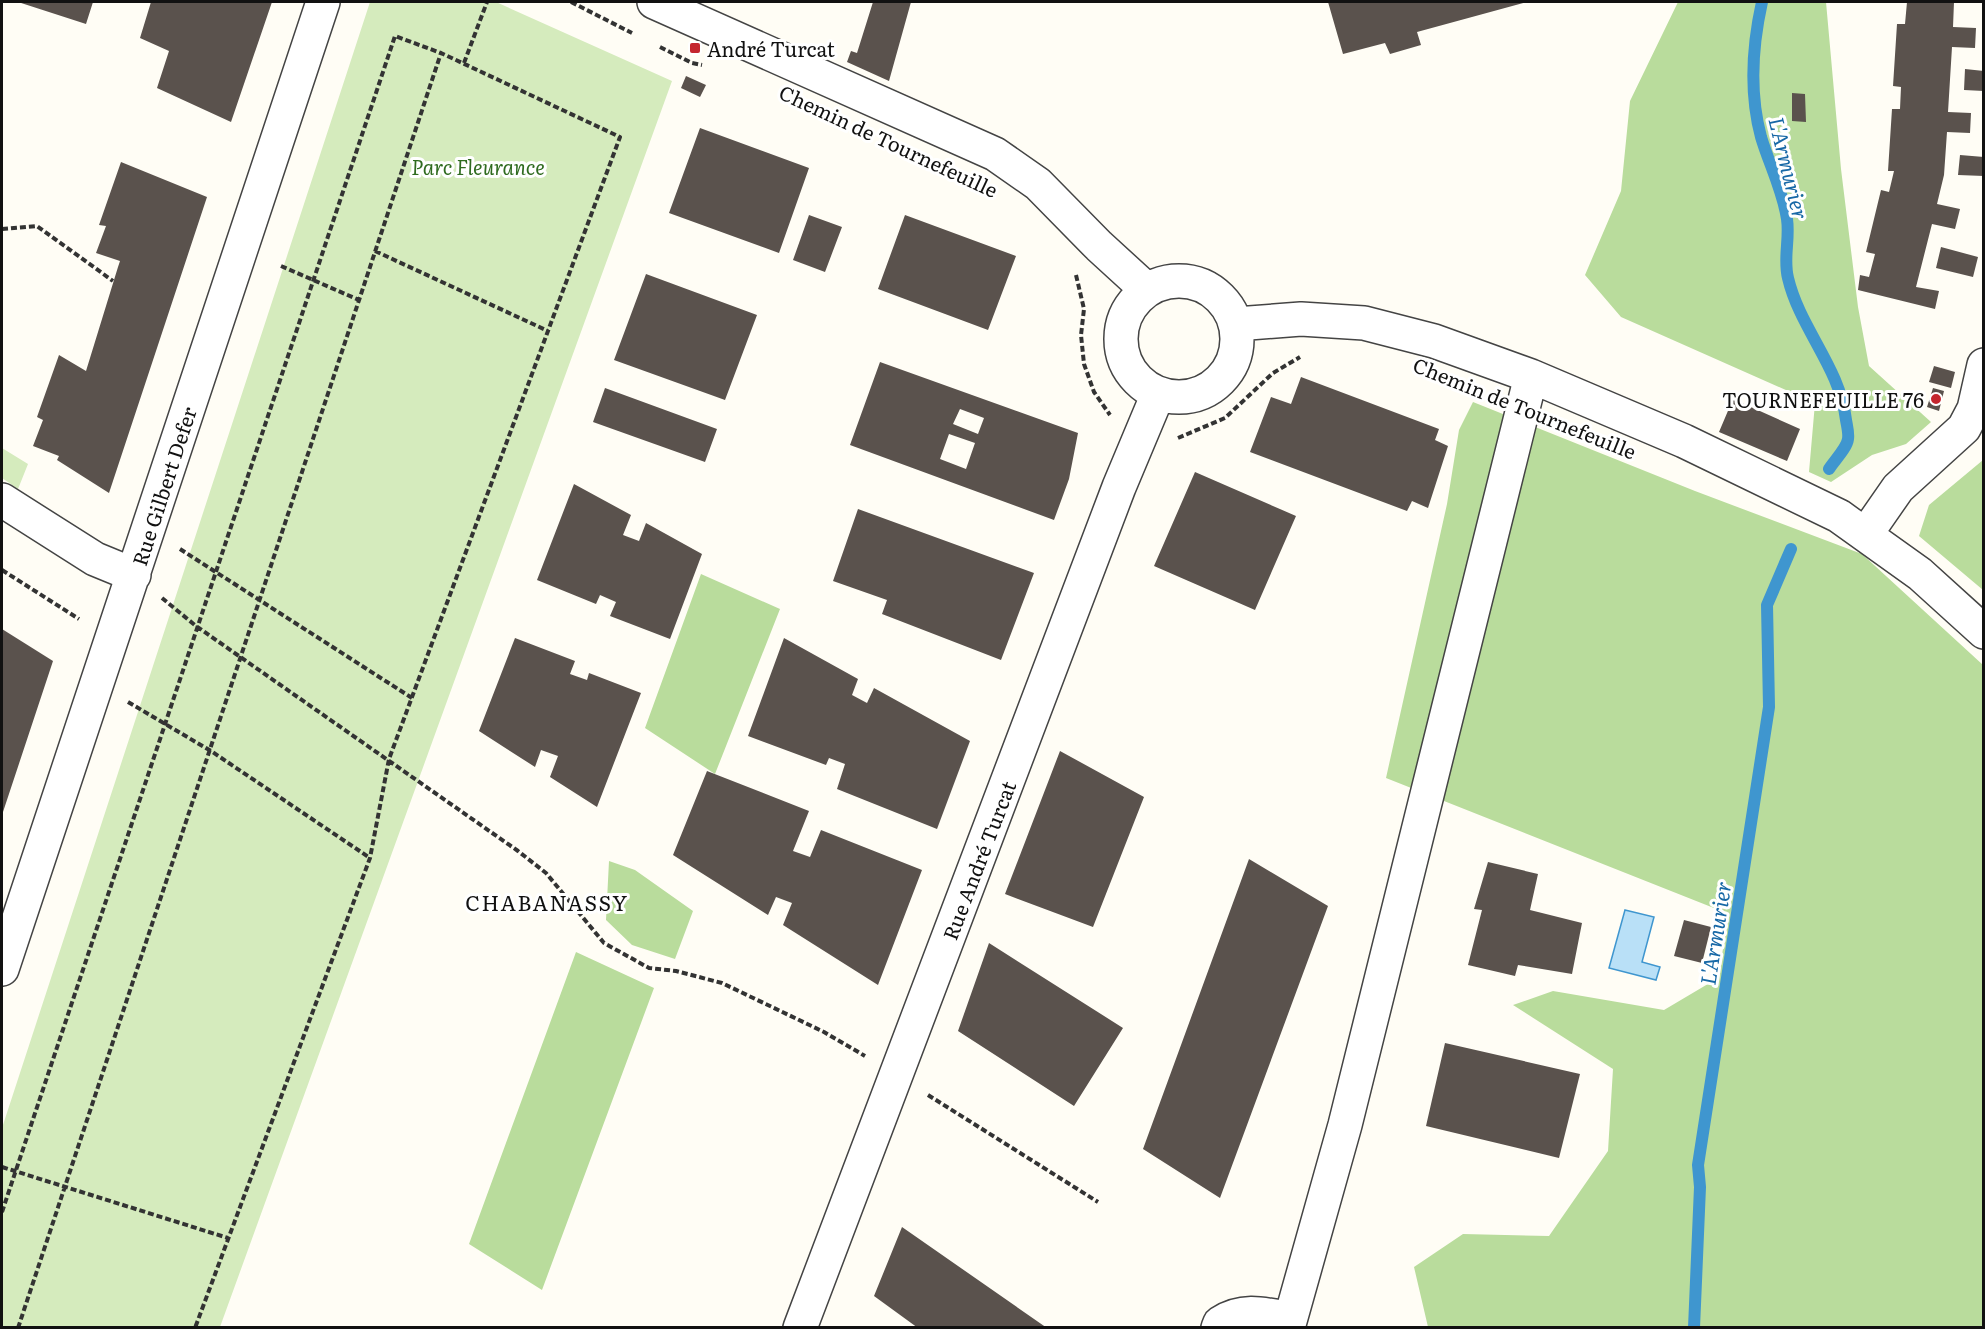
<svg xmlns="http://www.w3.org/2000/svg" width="1985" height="1329" font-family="Literata,serif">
<rect width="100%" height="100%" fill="#fffdf5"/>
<path fill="#d5ebbd" d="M370 2H496L672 81 220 1327H2V1128Z
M2 448 28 464 18 489 2 478Z"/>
<path fill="#b9dc9c" d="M1678 2H1826L1841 169 1858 307 1869 366 1931 422 1906 444 1872 455 1831 482 1809 472 1815 403 1621 317 1585 275 1621 191 1630 101Z
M1473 402 1695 491 1862 554 1983 665V1327H1428L1414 1267 1463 1234 1549 1236 1608 1151 1613 1069 1513 1005 1553 991 1664 1010 1718 978 1729 914 1386 778 1447 504 1459 430Z
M1983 460V590L1919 536 1929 505Z
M701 574 780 609 715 774 645 728Z
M609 861 635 870 693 911 675 959 632 945 606 920Z
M576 952 654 988 542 1290 469 1244Z"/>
<path fill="#b9e0f7" stroke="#3f96cf" stroke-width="1.5" d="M1625 910 1654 917 1642 962 1660 967 1656 980 1609 968Z"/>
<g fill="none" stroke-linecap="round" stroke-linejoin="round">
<path stroke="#3f96cf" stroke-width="12" d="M1762 2C1752 47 1749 92 1761 137 1769 164 1783 191 1787 219 1790 240 1783 258 1788 278 1800 329 1840 367 1846 420 1847 426 1849 433 1848 439 1847 448 1834 461 1829 469
M1694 1328 1700 1187 1698 1165 1769 707 1767 605 1791 549"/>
</g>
<path fill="#5a524d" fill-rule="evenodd" d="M18 2H93L86 24Z
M151 2H272L231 122 157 88 169 51 140 38Z
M873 2H911L889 81 847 62 851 51 857 53Z
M1328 2H1527L1417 32 1421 45 1390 54 1385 43 1343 54Z
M1907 2H1954L1953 27 1976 28 1975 48 1952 47 1948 112 1971 113 1970 133 1947 132 1944 175 1937 204 1960 209 1955 229 1932 224 1916 287 1939 291 1935 309 1858 290 1860 275 1869 277 1875 254 1866 252 1881 190 1889 192 1894 171H1888L1892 109H1900L1901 87 1893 86 1897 24H1905Z
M1965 69 1984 71V91L1964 90Z
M686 76 706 85 700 97 681 88Z
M1792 93 1805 94 1806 122 1792 121Z
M700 128 809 168 779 253 669 213Z
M1960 155 1984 157V176L1958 175Z
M121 162 207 197 109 493 57 460 59 456 33 446 43 420 37 417 59 355 86 371 118 267 120 261 96 253 106 226 99 225Z
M809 215 842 227 825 272 793 260Z
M905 215 1016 256 988 330 878 289Z
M1941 247 1978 257 1973 277 1936 268Z
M646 274 757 315 725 400 614 360Z
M880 362 1078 433 1069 479 1054 520 850 445ZM960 409 984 418 978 434 953 424ZM949 434 975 443 966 469 940 459Z
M1934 366 1955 372 1951 388 1929 382Z
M1301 377 1439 429 1435 440 1448 446 1428 508 1412 501 1407 511 1250 452 1271 397 1291 404Z
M605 388 717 429 705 462 593 422Z
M1933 388 1944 391 1939 411 1927 407Z
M1733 399 1800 429 1787 461 1719 432Z
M1195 472 1296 516 1255 610 1154 566Z
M574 484 631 515 623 535 639 541 646 523 702 554 670 639 610 616 616 602 600 595 596 604 537 580Z
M858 509 1034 573 1001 660 882 614 887 600 833 581Z
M2 629 53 661 2 815Z
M515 638 575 661 570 674 587 680 589 673 641 693 597 807 550 777 558 756 541 750 535 767 479 731Z
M784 638 858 679 852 695 867 703 874 688 970 741 937 829 837 789 845 764 829 758 826 765 748 736Z
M1060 751 1144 797 1093 927 1005 894Z
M707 771 809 811 793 851 810 857 821 830 922 870 878 985 783 925 792 903 776 897 768 915 673 855Z
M1249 859 1328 906 1220 1198 1143 1149Z
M1488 862 1538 874 1530 910 1582 923 1572 974 1518 965 1515 976 1468 965 1482 910 1474 909Z
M1684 920 1711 927 1702 963 1674 956Z
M989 943 1123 1028 1074 1106 958 1031Z
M1445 1043 1580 1074 1559 1158 1426 1126Z
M902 1227 1047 1328H918L874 1296Z"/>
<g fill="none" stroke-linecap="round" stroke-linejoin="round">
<defs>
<path id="minor" d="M654 2 995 154 1038 184 1099 246 1146 289
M1121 339a58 58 0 1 1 116 0a58 58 0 1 1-116 0Z
M1236 324 1301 319 1364 323 1434 341 1531 376 1684 441 1839 516 1920 574 1984 632
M2 500 95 559 134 575
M1866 534 1898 488 1964 428 1974 409 1984 365
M2 969 323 2
M800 1328 1119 487 1158 394
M1218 1328 1220 1323C1243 1308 1264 1314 1290 1319
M1288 1328 1345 1125 1531 376"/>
</defs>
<use href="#minor" stroke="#444" stroke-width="36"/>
<path stroke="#333" stroke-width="4" stroke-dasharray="6 3" stroke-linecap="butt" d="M571 2 632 33
M660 47 692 63 702 65
M464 63 487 2
M2 229 37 226 113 281
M375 251 548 331
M281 266 359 300
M1076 275 1084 309 1081 335 1084 364 1094 392 1110 415
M1178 438 1225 418 1273 373 1300 357
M180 549 412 698
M2 570 79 619
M162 598 196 626 518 851 546 873 604 943 649 968 676 971 722 983 824 1032 865 1056
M128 702 211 751 370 858
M928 1095 1098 1202
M2 1167 228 1238
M2 1212 395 36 441 53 620 137 389 759 370 858 195 1328
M18 1328 441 53"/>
<use href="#minor" stroke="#fff" stroke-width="33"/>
</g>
<g fill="#c4262e" stroke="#fff" stroke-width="2">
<rect x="689" y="42" width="12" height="12" rx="3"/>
<circle cx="1936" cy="399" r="6"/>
</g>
<g text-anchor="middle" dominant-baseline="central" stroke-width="6" stroke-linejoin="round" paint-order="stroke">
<g font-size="20" fill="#111" stroke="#fff" text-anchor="start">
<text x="707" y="48">André Turcat</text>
<text x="1924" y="399" text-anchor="end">TOURNEFEUILLE 76</text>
</g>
<g font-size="20" fill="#111" stroke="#fff">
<text transform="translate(889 140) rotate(25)">Chemin de Tournefeuille</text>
<text transform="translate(1525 407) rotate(22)">Chemin de Tournefeuille</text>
<text transform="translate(163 486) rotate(-72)">Rue Gilbert Defer</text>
<text transform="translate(978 860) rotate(-69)">Rue André Turcat</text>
</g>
<g font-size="20" font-style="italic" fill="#2f6b1f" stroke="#fff">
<text x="478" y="166">Parc Fleurance</text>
</g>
<g font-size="21" font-style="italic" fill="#1768a6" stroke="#fff">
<text transform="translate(1790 168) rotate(76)">L'Armurier</text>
<text transform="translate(1714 933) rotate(-81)">L'Armurier</text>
</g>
<g font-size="21" letter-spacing="1.5" fill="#111" stroke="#fff">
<text x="547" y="901">CHABANASSY</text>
</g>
</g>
<rect width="1985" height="1329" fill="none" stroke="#111111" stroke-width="6"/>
</svg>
